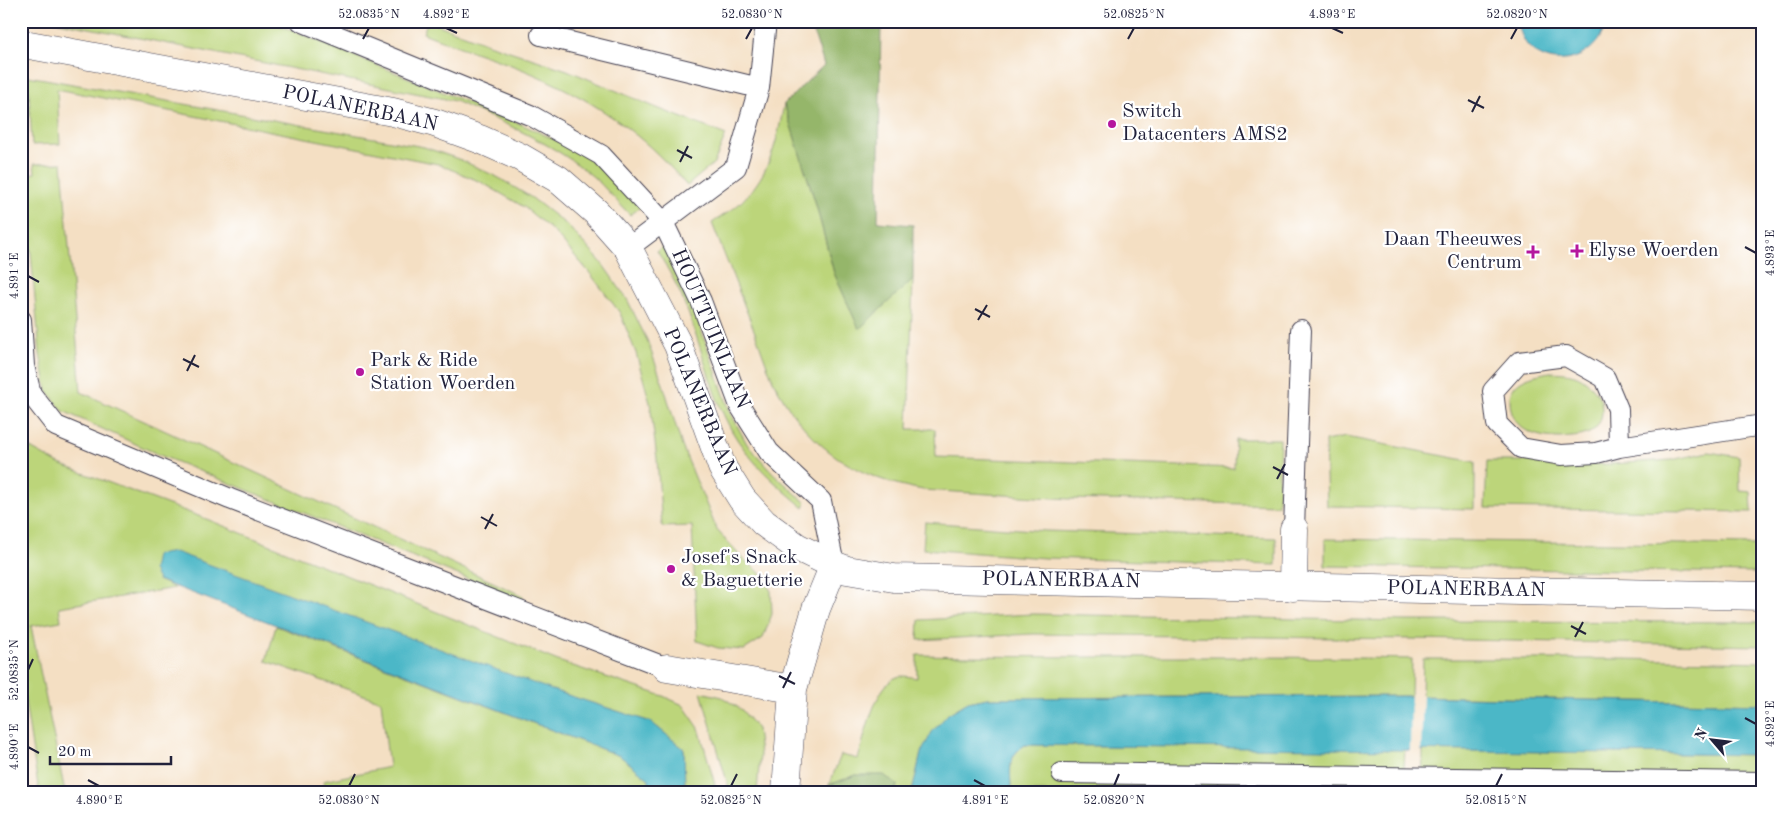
<svg xmlns="http://www.w3.org/2000/svg" width="1784" height="813" font-family="'Old Standard TT',serif">
<rect width="100%" height="100%" fill="#fff"/>
<filter id="ink" filterUnits="userSpaceOnUse"><feTurbulence type="fractalNoise" baseFrequency=".02" numOctaves="2"/><feDisplacementMap in="SourceGraphic" scale="10" xChannelSelector="R" yChannelSelector="G"/><feConvolveMatrix kernelMatrix="1 2 1 2 8 2 1 2 1" color-interpolation-filters="sRGB"/></filter>
<filter id="wash" filterUnits="userSpaceOnUse"><feTurbulence type="fractalNoise" baseFrequency=".0096" numOctaves="4" result="noise"/><feDisplacementMap in="SourceGraphic" scale="20" xChannelSelector="R" yChannelSelector="G"/><feGaussianBlur stdDeviation="1.12" result="paint"/><feColorMatrix in="noise" values="0 0 0 0 0 0 0 0 0 0 0 0 0 0 0 0 0 1.4 0 .05"/><feComposite in="paint" operator="in"/></filter>
<g filter="url(#wash)">
<rect width="100%" height="100%" fill="#f4dfc3"/>
<path fill="#bcd57a" stroke="#6f7c5a" d="M54 21H269L514 121C547 136 582 150 609 174 620 184 630 196 641 207L630 215C620 205 611 194 601 184 563 147 503 123 455 101Z
M428 21 488 44 567 70 657 108 726 135 714 163 687 186C638 126 577 90 506 63 478 53 450 44 423 33Z
M28 76 424 147 461 160 499 178 532 198 567 225 601 262 627 299 647 340 664 387 682 446 717 530 740 556 759 572 771 591 772 614 763 638 744 650 718 648 697 641 692 526 662 527 657 459 650 403 636 353 620 313 589 272 553 231 524 207 481 182 438 164 57 89 60 144 32 145Z
M784 104 815 201 834 273 859 328 913 279 908 429H935L936 457 1234 468 1235 439H1280L1278 505 1070 499 923 490C856 478 812 450 778 390 768 372 762 350 754 330 740 294 726 259 712 223 722 216 735 209 743 200 771 172 777 141 784 104Z
M62 163 81 392 523 596V601L162 456 63 411 47 391 40 354 24 175 35 173 34 164Z
M666 245 680 271 731 414 747 444 773 473 806 503 804 508C782 489 761 472 744 449 712 408 705 352 685 305 678 286 668 269 657 251Z
M1550 372C1572 373 1582 374 1596 392 1606 405 1604 427 1587 434 1580 437 1569 437 1561 438 1535 438 1510 430 1510 400 1510 379 1534 375 1550 372Z
M1346 437 1475 462V509L1327 506 1325 441Z
M21 441 25 445 59 464 209 520 558 661 663 696 683 705 699 728 717 792H685L684 749 651 722 552 690 158 580 175 588 59 607 61 621 31 626 65 792H39L21 676Z
M1709 452 1739 457 1740 491 1751 492 1752 512 1485 508 1487 461H1531L1555 465 1611 464 1671 460Z
M925 522 1046 531 1276 538V565L1045 558 923 549Z
M1325 539 1755 545V573L1325 566Z
M1033 614 1407 621 1763 622V646L1413 639 1033 634 918 640 919 620Z
M276 626 620 756 649 779 650 792H325L323 781 389 767 381 701 266 661Z
M917 655C1082 659 1247 655 1412 659L1411 696 988 698 968 702 948 714 921 753 912 792H895L897 785 856 775 829 785 841 755 858 759C865 737 874 686 897 677 903 675 911 677 917 678Z
M1423 659H1620L1763 662V704L1422 696Z
M701 692 722 697 742 710 757 729 760 754 757 792H730Z
M1025 745 1405 749 1403 792H1011C1011 772 1006 757 1025 745Z
M1423 750 1763 755V792H1422Z"/>
<path fill="#95b66a" stroke="#5c6c52" d="M810 21H881L878 222 913 225V279L859 329 834 273 815 201 784 104 824 65Z
M856 775H884L897 785 895 792H827L829 785Z"/>
<path fill="#4bb7c7" stroke="#366c81" d="M1517 21H1606C1600 56 1558 73 1531 49 1523 42 1520 31 1517 21Z
M175 552 552 690 651 722 684 749 685 792H650L649 779 620 756 158 580 153 570 156 555Z
M1411 696 1763 704V755L1025 745C1006 757 1011 771 1011 792H912L921 753 932 732 948 714 968 702 988 698Z"/>
<path fill="#f4dfc3" d="M1411 694H1423L1421 753 1410 752Z"/>
</g>
<g filter="url(#ink)">
<g fill="none" stroke-linecap="round" stroke-linejoin="round">
<defs>
<path id="service" d="M301 21 530 115 601 155 663 222 701 301 740 406 769 452 821 501 834 565
M541 35 759 88
M628 248 736 167 759 88 766 21
M21 320 24 366 31 394 56 426 230 499 667 668
M1619 447 1596 453 1561 455 1521 448 1497 424 1493 391 1519 362 1566 356 1605 378 1618 409 1619 447 1763 425
M1294 529 1301 330
M1062 773 1763 782"/>
<path id="minor" d="M1293 587 1294 529
M667 668 793 689
M786 792 793 689 816 609 834 565"/>
<path id="secondary" d="M24 44 393 112 435 123 482 140 520 157 558 179 596 212 628 248 678 345 722 467 742 499 764 523 797 547 834 565 847 570 894 578 1763 596"/>
</defs>
<use href="#service" stroke="#423e4f" stroke-width="22"/>
<use href="#minor" stroke="#423e4f" stroke-width="29"/>
<use href="#secondary" stroke="#423e4f" stroke-width="29"/>
<use href="#service" stroke="#fff" stroke-width="20"/>
<use href="#minor" stroke="#fff" stroke-width="28"/>
<use href="#secondary" stroke="#fff" stroke-width="28"/>
</g>
</g>
<path fill="none" stroke="#22223b" stroke-width="2" d="M446 28 457 33M1332 28 1343 33M363 39 369 28M746 39 752 28M1128 39 1134 28M1511 39 1517 28M1468 100 1484 108M1472 112 1480 96M677 150 692 158M680 162 688 146M1745 247 1756 253M28 276 39 282M975 309 990 317M978 320 987 305M183 359 199 367M187 371 195 355M1273 467 1288 475M1277 479 1285 464M481 517 497 526M485 529 493 514M1571 626 1586 634M1575 637 1583 622M28 670 33 659M779 676 795 684M783 688 791 672M1745 718 1756 724M28 747 39 753M88 780 99 786M974 780 985 786M349 786 355 774M731 786 737 774M1114 786 1119 774M1496 786 1502 774"/>
<g fill="#b5179e" stroke="#fff" stroke-width="2">
<circle cx="1112" cy="124" r="5"/>
<path d="M1574.5 243.5h5v5h5v5h-5v5h-5v-5h-5v-5h5z"/>
<path d="M1530.5 244.5h5v5h5v5h-5v5h-5v-5h-5v-5h5z"/>
<circle cx="360" cy="372" r="5"/>
<circle cx="671" cy="569" r="5"/>
</g>
<g text-anchor="middle" dominant-baseline="central" stroke-width="4.5" stroke-linejoin="round" paint-order="stroke">
<g font-size="20" fill="#22223b" stroke="#fff">
<text transform="translate(360 109) rotate(12)">POLANERBAAN</text>
<text transform="translate(710 329) rotate(67)">HOUTTUINLAAN</text>
<text transform="translate(699 402) rotate(67)">POLANERBAAN</text>
<text transform="translate(1061 581) rotate(1)">POLANERBAAN</text>
<text transform="translate(1466 590) rotate(1)">POLANERBAAN</text>
</g>
<g font-size="20" fill="#22223b" stroke="#fff" text-anchor="start">
<text x="1122" y="112">Switch<tspan x="1122" dy="23">Datacenters AMS2</tspan></text>
<text x="1522" y="240" text-anchor="end">Daan Theeuwes<tspan x="1522" dy="23">Centrum</tspan></text>
<text x="1588" y="251">Elyse Woerden</text>
<text x="370" y="361">Park &amp; Ride<tspan x="370" dy="23">Station Woerden</tspan></text>
<text x="681" y="558">Josef's Snack<tspan x="681" dy="23">&amp; Baguetterie</tspan></text>
</g>
</g>
<rect width="1784" height="813" fill="none" stroke="#fff" stroke-width="55"/>
<g transform="translate(1712 740) rotate(298)" stroke="#ffffff" stroke-width="4" paint-order="stroke">
<path d="M0-4L9 19L0 12L-9 19Z" fill="#22223b"/>
<text y="-8" font-size="14" font-weight="bold" text-anchor="middle" fill="#22223b">N</text>
</g>
<path d="M50 756v8h121v-8" fill="none" stroke="#22223b" stroke-width="2.5"/>
<text x="58" y="756" font-size="15" fill="#22223b" stroke="#ffffff" stroke-width="4" paint-order="stroke">20 m</text>
<rect x="28" y="28" width="1728" height="758" fill="none" stroke="#22223b" stroke-width="2"/>
<g font-size="12" text-anchor="middle" fill="#22223b">
<text x="369" y="18">52.0835°N</text>
<text x="446" y="18">4.892°E</text>
<text x="752" y="18">52.0830°N</text>
<text x="1134" y="18">52.0825°N</text>
<text x="1332" y="18">4.893°E</text>
<text x="1517" y="18">52.0820°N</text>
<text transform="translate(1770 253) rotate(-90)" y="4">4.893°E</text>
<text transform="translate(14 276) rotate(-90)" y="4">4.891°E</text>
<text transform="translate(14 670) rotate(-90)" y="4">52.0835°N</text>
<text transform="translate(1770 724) rotate(-90)" y="4">4.892°E</text>
<text transform="translate(14 747) rotate(-90)" y="4">4.890°E</text>
<text x="99" y="804">4.890°E</text>
<text x="349" y="804">52.0830°N</text>
<text x="731" y="804">52.0825°N</text>
<text x="985" y="804">4.891°E</text>
<text x="1114" y="804">52.0820°N</text>
<text x="1496" y="804">52.0815°N</text>
</g>
</svg>
